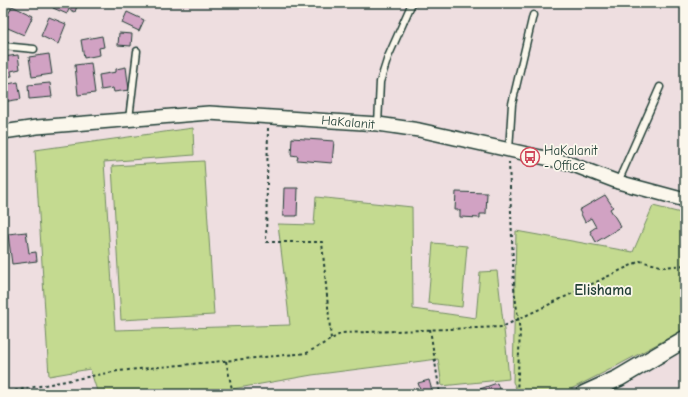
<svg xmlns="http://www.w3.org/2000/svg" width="688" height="397" font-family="'Comic Neue',sans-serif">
<rect width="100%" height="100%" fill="#eedee0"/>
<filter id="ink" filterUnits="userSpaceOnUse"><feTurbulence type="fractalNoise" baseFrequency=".025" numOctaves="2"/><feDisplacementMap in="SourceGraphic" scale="8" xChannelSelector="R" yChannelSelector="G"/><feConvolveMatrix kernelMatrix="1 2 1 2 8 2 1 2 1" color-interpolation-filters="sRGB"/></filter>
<g filter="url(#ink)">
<path fill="#c4da90" stroke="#728c62" d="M193 128 194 155 104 162 115 330 290 325 278 224 314 225 316 197 412 207 413 309 476 318 480 272 497 271 506 347 509 379 442 386 438 359 312 375 204 394H98L90 369 49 376 35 150Z
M204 161 214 315 121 320 112 166Z
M653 206 685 214V329L611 369 561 394H519L513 382 516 231 633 252Z
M433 243 467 246 462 307 428 303Z"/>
<path fill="#d1a2c3" stroke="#1f3d34" d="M55 3H78L75 12 69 9 67 14 53 8Z
M12 6 33 16 24 35 3 26Z
M127 12 144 20 139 31 122 23Z
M49 17 66 24 58 44 41 36Z
M119 33 132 34 131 46 118 45Z
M102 36 104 47 99 48 100 55 84 58 81 40Z
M49 54 52 74 32 77 29 57Z
M18 55 20 69 11 71 12 76 3 77V57Z
M91 63 95 93 78 95 75 65Z
M126 67 129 90 114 92 113 88 101 90 99 75 116 72V69Z
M18 82 21 99 3 102V85Z
M50 83 52 97 29 99 28 85Z
M292 138 334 141 332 163 297 160 298 156 291 155Z
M284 188H298L297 216H283Z
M456 192 487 193 486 214H480V218L460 217V210H455Z
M605 195 613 207 610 209 621 227 596 242 590 231 596 227 591 218 585 222 579 210Z
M26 232 29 253 36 252 37 261 12 264 8 234Z
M429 380 433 394H422L418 383Z
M497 383 501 394H482L480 389Z"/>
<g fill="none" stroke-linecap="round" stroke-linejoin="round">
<defs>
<path id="service" d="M3 46 34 49
M129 119 137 51
M378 124 380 82 388 57 412 3
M509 150 512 104 533 15
M618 182 660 87"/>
<path id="minor" d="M3 132 37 127 209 113 378 124 419 130 568 163 618 182 685 200"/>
<path id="tertiary" d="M584 394 619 378 685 339"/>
</defs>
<use href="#service" stroke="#1f3d34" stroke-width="9"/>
<use href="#minor" stroke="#1f3d34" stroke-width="16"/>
<use href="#tertiary" stroke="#1f3d34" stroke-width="19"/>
<path stroke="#1f3d34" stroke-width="2" stroke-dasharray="3 3" stroke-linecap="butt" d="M268 128 266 242H322L331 339
M509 162 514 288 520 332 517 394
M430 329 440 394
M226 361 233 394
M3 393 118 371 307 353 342 333 502 327 640 261 664 267 685 265"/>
<use href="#service" stroke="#fbf7ec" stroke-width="6"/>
<use href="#minor" stroke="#fbf7ec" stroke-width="13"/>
<use href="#tertiary" stroke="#fbf7ec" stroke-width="16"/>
</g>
</g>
<defs>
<symbol id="bus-ring" viewBox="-11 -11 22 22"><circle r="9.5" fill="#fbf7ec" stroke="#d1495b" stroke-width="1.5"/><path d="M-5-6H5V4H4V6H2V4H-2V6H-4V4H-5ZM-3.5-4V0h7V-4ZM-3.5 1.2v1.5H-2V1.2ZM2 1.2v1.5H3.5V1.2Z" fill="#d1495b"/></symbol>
</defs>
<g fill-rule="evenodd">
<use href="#bus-ring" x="519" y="146" width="22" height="22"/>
</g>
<g text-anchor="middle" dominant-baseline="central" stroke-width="3.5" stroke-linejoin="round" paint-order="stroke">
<g font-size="13" fill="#1f3d34" stroke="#fbf7ec">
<text transform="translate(348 122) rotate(5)">HaKalanit</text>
</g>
<g font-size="13" fill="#1f3d34" stroke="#fbf7ec" text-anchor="start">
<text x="544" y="150">HaKalanit<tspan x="544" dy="15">- Office</tspan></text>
</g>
<g font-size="15" font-weight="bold" fill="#1f3d34" stroke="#fbf7ec">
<text x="603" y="290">Elishama</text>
</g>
</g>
<rect width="688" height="397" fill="none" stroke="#fbf7ec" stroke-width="16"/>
<rect x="8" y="8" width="672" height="381" fill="none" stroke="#1f3d34" stroke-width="1.5" filter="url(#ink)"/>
</svg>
